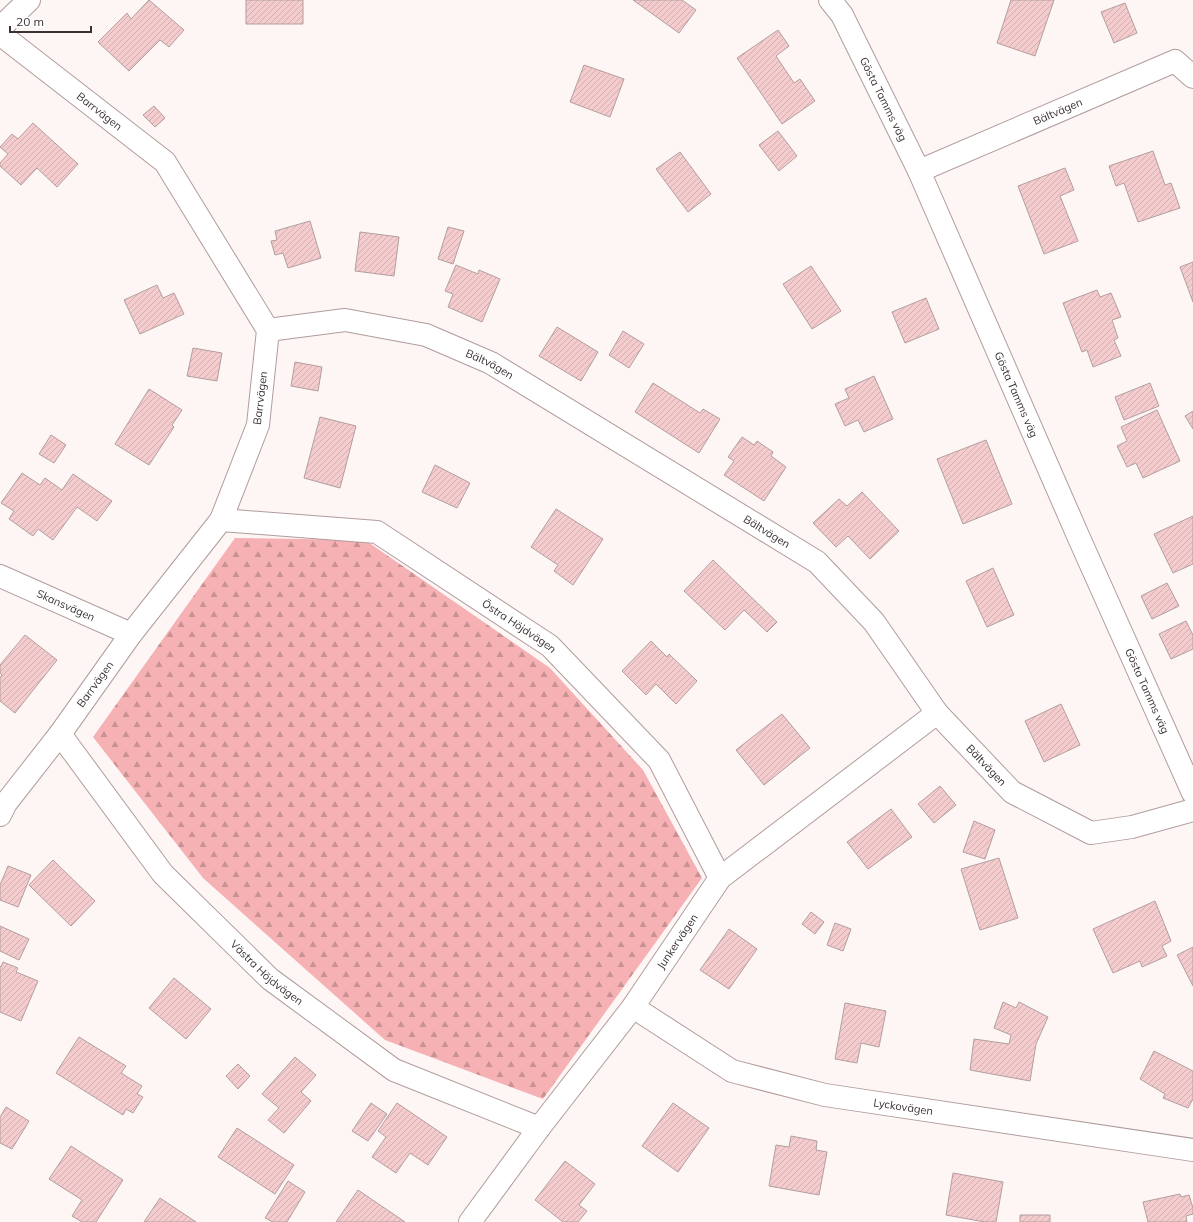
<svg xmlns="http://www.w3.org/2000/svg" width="1193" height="1222" font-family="Mulish,sans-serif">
<defs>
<pattern id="forest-firs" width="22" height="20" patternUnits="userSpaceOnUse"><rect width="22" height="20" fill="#f5b1b3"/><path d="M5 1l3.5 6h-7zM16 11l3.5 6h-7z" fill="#c89192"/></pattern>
<pattern id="building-hatch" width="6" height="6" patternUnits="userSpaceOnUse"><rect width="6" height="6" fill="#f5cccd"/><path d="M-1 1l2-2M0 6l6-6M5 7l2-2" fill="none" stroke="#d3b0b0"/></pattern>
</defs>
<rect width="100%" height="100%" fill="#fef5f5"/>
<path fill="url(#forest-firs)" d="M235 538 365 540 550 668 643 770 702 878 543 1099 385 1040 203 878 93 737Z"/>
<path fill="url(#building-hatch)" stroke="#b39e9f" d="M149 0 184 30 169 47 160 40 129 71 98 42 127 13 131 19Z
M246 0H303V24H246Z
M633 0H682L696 10 679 33Z
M1011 0H1054L1035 56 997 43Z
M1125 3 1137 33 1114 43 1101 12Z
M778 30 789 46 776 56 794 83 800 79 815 101 782 124 737 58Z
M584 65 624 79 610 117 570 102Z
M154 106 165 118 155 127 143 115Z
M33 123 78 164 57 187 37 168 21 185 0 166V163L8 154 0 147 12 134 18 139Z
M778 131 797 156 779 171 759 145Z
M1153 151 1165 185 1171 183 1180 208 1138 222 1124 183 1116 186 1109 166Z
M680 152 711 194 688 212 656 169Z
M1065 168 1074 190 1060 196 1078 241 1044 254 1018 186Z
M310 221 321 258 288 268 283 253 275 255 271 241 277 240 275 231Z
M448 227 464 231 453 264 438 259Z
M360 232 399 237 394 276 355 271Z
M1193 262V302L1180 267Z
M456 265 478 274 479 270 500 279 482 322 448 307 453 294 445 291Z
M811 266 841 311 812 329 783 284Z
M157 285 163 298 174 293 184 314 140 334 124 300Z
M1097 290 1100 297 1111 293 1121 317 1112 320 1118 338 1114 340 1121 356 1093 367 1087 350 1082 352 1063 303Z
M926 298 939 329 905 343 892 312Z
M557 327 598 352 581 381 539 356Z
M623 331 644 344 629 368 609 355Z
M193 348 222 353 217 381 187 376Z
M295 362 322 367 318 391 291 386Z
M874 376 893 419 864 432 858 420 845 426 835 404 849 398 845 389Z
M653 383 700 413 703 409 720 419 699 453 635 412Z
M1150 383 1159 406 1124 420 1115 397Z
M149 389 182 410 172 425 174 427 149 465 115 444Z
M1157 410 1180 461 1143 478 1136 463 1127 467 1117 446 1127 441 1121 427Z
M1193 411V429L1185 416Z
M320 417 356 426 340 488 304 478Z
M51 435 66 445 54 463 39 454Z
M742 437 754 445 757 441 773 452 771 456 786 467 764 501 724 475 734 461 728 457Z
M986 440 1012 504 963 524 937 459Z
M435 465 470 483 457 508 422 492Z
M22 473 40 485 45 478 62 490 73 474 112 501 97 521 77 507 53 540 38 529 33 536 9 519 14 511 1 503Z
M862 492 899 531 870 559 848 536 836 547 813 523 839 499 847 506Z
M556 509 603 539 573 585 554 571 558 565 531 547Z
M1193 516V564L1173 573 1154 534Z
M713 560 777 622 767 632 744 610 725 630 684 591Z
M993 568 1014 615 987 627 966 581Z
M1167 583 1179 606 1152 619 1141 596Z
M1186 621 1193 635V649L1171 659 1159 634Z
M25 635 57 660 15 713 0 701V678L2 675 0 673V665Z
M651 641 667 657 669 654 697 681 676 704 656 684 646 695 622 671Z
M1061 704 1080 745 1044 762 1025 721Z
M782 714 810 748 764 785 736 750Z
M940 786 956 805 934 823 918 804Z
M891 809 912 837 868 869 847 842Z
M974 821 995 830 985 859 963 852Z
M999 858 1018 918 980 930 961 869Z
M53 860 95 901 71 926 29 885Z
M8 866 31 875 18 907 0 900V885Z
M1155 901 1171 941 1162 946 1167 956 1142 967 1140 961 1113 973 1093 929Z
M811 912 824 922 815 934 802 924Z
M835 923 851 929 843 951 827 945Z
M0 926 29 939 19 960 0 951Z
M729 929 757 949 729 989 700 970Z
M1193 947V986L1177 955Z
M3 962 18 968 16 972 38 981 21 1021 0 1012V966L1 967Z
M174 978 211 1009 186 1039 149 1008Z
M1003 1002 1016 1008 1019 1002 1048 1017 1036 1044 1030 1081 970 1070 974 1039 1009 1044 1011 1035 994 1028Z
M845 1003 886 1011 879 1047 861 1043 857 1063 835 1059Z
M79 1037 126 1066 121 1073 142 1086 137 1094 143 1097 133 1113 126 1109 123 1115 56 1073Z
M1154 1051 1193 1071V1099L1188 1108 1163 1098 1165 1094 1140 1079Z
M295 1057 316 1075 301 1092 311 1101 284 1133 268 1120 279 1108 262 1094Z
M238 1064 250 1076 238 1089 226 1076Z
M371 1103 387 1114 368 1141 352 1131Z
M397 1103 447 1137 428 1165 410 1153 396 1173 372 1157 386 1137 378 1131Z
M673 1103 709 1128 678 1172 642 1146Z
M6 1107 29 1121 12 1149 0 1143V1117Z
M237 1128 294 1165 275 1194 218 1157Z
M791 1136 817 1141 816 1150 827 1152 819 1195 769 1186 776 1145 789 1147Z
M71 1146 123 1180 96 1222H82L72 1216 82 1200 49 1179Z
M565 1161 595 1184 579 1205 587 1211 578 1222H563L535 1200Z
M953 1173 1003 1182 996 1222H985L946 1215Z
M288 1181 305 1192 287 1222H273L265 1218Z
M358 1190 405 1222H336Z
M1180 1194 1181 1197 1189 1195 1193 1208V1214L1186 1216 1187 1222H1148L1143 1202Z
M160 1198 196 1222H144Z
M1020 1215H1050V1222H1020Z"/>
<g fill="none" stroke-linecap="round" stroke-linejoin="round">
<defs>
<g id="minor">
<path id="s1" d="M830 0 842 15 919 171 1079 538 1193 793"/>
<path d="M0 28 29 0"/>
<path id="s2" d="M0 34 165 162 268 330 258 425 221 520 131 634 60 734 6 803 0 815"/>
<path id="s3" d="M919 171 1175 61 1193 77"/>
<path id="s4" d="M268 330 345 320 426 335 491 363 817 562 874 622 937 713 1012 792 1091 833 1132 827 1193 810"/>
<path id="s5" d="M221 520 377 532 550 646 659 760 720 878"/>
<path id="s6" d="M0 576 131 634"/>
<path id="s7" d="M60 734 163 874 270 979 394 1070 539 1128"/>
<path id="s8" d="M633 1007 732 1071 825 1095 1193 1150"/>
<path id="s9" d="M470 1222 539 1128 633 1007 720 878 937 713"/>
</g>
</defs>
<use href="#minor" stroke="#b19c9d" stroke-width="24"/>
<use href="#minor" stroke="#fff" stroke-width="22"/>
</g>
<g text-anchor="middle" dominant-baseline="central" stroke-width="3" stroke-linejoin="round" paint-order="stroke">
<g font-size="11" fill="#3b3232" stroke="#fff">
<text stroke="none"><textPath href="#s1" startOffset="113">Gösta Tamms väg</textPath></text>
<text stroke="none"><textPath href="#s2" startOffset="126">Barrvägen</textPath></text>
<text stroke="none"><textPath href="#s3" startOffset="151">Bältvägen</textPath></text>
<text stroke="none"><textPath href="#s4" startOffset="230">Bältvägen</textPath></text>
<text stroke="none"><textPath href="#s1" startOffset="437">Gösta Tamms väg</textPath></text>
<text transform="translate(260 398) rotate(-83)">Barrvägen</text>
<text stroke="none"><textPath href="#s4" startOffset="554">Bältvägen</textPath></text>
<text stroke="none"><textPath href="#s6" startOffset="72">Skansvägen</textPath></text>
<text stroke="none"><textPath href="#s5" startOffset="327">Östra Höjdvägen</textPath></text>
<text transform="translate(95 684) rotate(-54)">Barrvägen</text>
<text stroke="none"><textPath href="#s1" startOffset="761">Gösta Tamms väg</textPath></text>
<text stroke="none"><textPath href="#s4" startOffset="878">Bältvägen</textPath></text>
<text stroke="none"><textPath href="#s9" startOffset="349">Junkervägen</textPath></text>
<text stroke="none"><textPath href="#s7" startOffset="317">Västra Höjdvägen</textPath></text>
<text stroke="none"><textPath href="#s8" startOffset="293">Lyckovägen</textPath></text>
</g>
</g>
<path d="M10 26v6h81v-6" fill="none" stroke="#3b3232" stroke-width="2"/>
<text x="16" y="26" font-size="12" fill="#3b3232" stroke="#ffffff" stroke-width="3" paint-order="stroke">20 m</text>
</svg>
